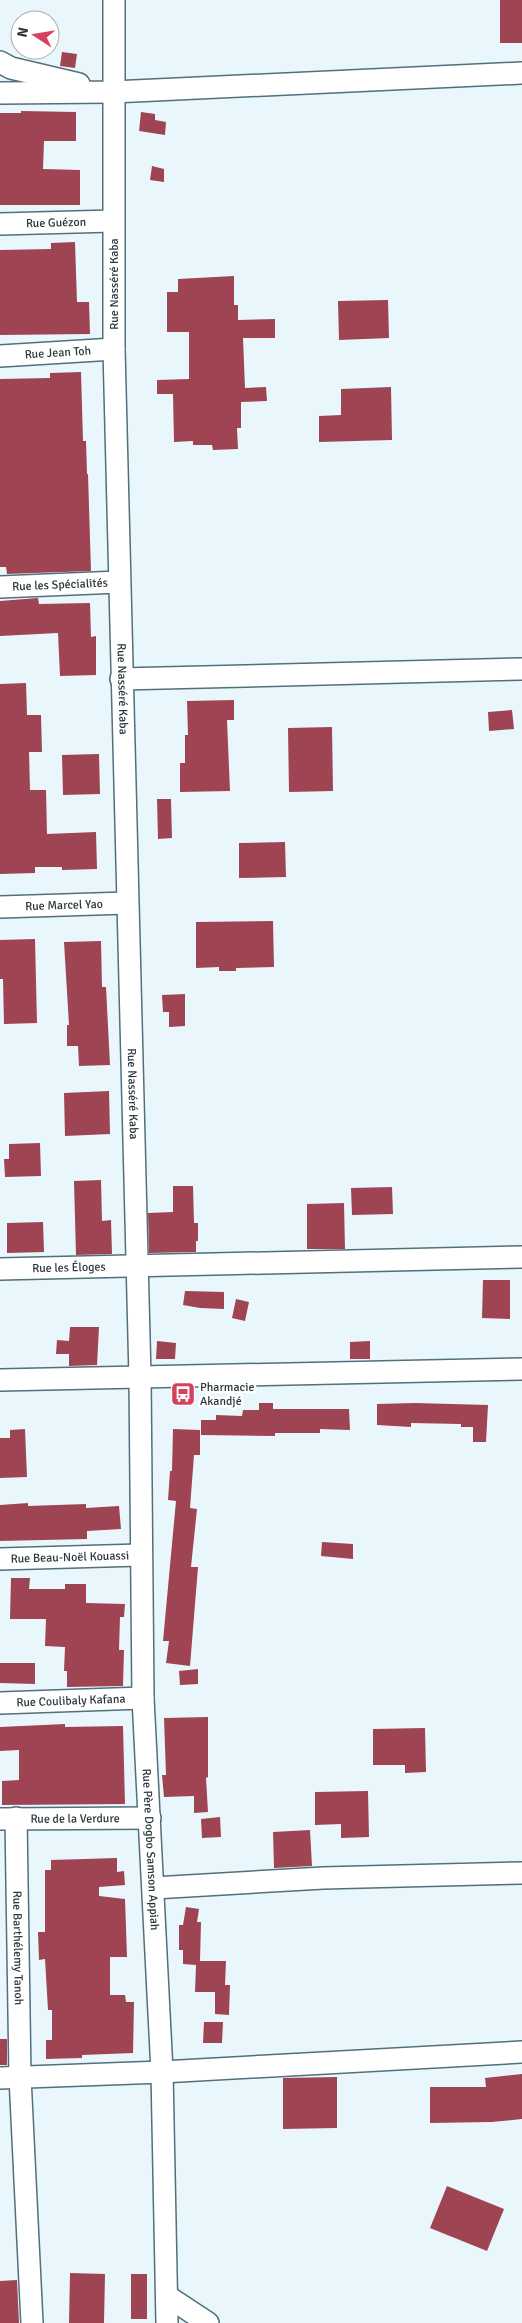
<svg xmlns="http://www.w3.org/2000/svg" width="522" height="2323" font-family="Signika,sans-serif">
<rect width="100%" height="100%" fill="#e9f7fc"/>
<path fill="#9f4452" d="M500 0H522V43H500Z
M62 52 77 54 75 68 60 66Z
M21 111 76 112V141H44L43 169 80 170V205H0V113H21Z
M141 112 155 114V120L166 122 165 135 139 131Z
M152 166 164 169V182L150 180Z
M75 242 77 302H89L90 334 0 335V250L51 249V243Z
M234 276V305H238V320L275 319V338H243L245 388 266 387 267 401 241 402V428H237L238 449 213 450 212 445H193V441L174 442 173 394H157V380L189 379V332H167V292H178V279Z
M388 300 389 338 339 340 338 301Z
M81 372 83 441H86L87 474H88L91 571 7 574 6 567H0V379L50 378V373Z
M391 387 392 440 319 442V416L341 415V389Z
M38 598 39 604 90 603 91 637 96 636V675L60 676 58 633 0 636V601Z
M26 683 27 715H41L42 752H29L30 790H46L47 834 96 832 97 869 62 870V867H35V873L0 874V684Z
M234 700V720H227L230 791 180 792V763H185V735H188L187 701Z
M512 710 514 729 489 731 488 712Z
M332 727 333 791 289 792 288 728Z
M99 754 100 794 63 795 62 755Z
M157 799H171L172 838 158 839Z
M285 842 286 877 239 878V843Z
M273 921 274 967 236 968V971H219V967L196 968V922Z
M35 939 37 1023 4 1024 3 979H0V940Z
M101 941 102 987H106L110 1065 79 1066 78 1046H67V1025H69L64 942Z
M185 994V1026L169 1027V1012H163L162 995Z
M109 1091 110 1134 65 1136 64 1093Z
M40 1143 41 1176 5 1177 4 1159H9V1144Z
M101 1180 102 1221 111 1220 112 1254 76 1255 74 1181Z
M173 1186H193L194 1223H198V1241H196V1252L149 1253 148 1213 173 1212Z
M392 1187 393 1214 352 1215 351 1188Z
M344 1203 345 1249H307V1204Z
M43 1222 44 1252 7 1253V1223Z
M483 1280H510V1319L482 1318Z
M185 1291 224 1292V1309L200 1308 183 1305Z
M236 1299 249 1302 245 1321 232 1318Z
M70 1327H99L97 1365 69 1366V1354H56L57 1340 69 1341Z
M157 1341 176 1343 175 1359H156Z
M370 1341V1359H350V1342Z
M259 1403H273V1409H349L350 1430 320 1429V1433H275V1436L201 1435V1420H216V1415L242 1416 243 1410H259Z
M415 1403 488 1405 486 1442H473V1427H461V1424L411 1423V1427L377 1425V1404Z
M25 1429 27 1477 0 1478V1438H10V1430Z
M173 1429 200 1430V1455H194L190 1508 197 1509 191 1567H198L190 1666 166 1663 169 1641H163L176 1501 168 1500 170 1471H172Z
M28 1503V1506L86 1504V1508L119 1506 121 1529 87 1531V1539L0 1541V1505Z
M322 1542 353 1544V1559L321 1556Z
M11 1578H30L29 1589H65V1584H86V1603L125 1604 124 1617H120L119 1650H124L123 1686 67 1687V1671H64L65 1647 45 1646 46 1619H10Z
M0 1663H35V1684L0 1683Z
M198 1669V1684L180 1685 179 1671Z
M208 1717V1777L206 1778 208 1812 194 1813V1796L164 1797 162 1775H166L164 1718Z
M65 1724V1727L123 1726 125 1804 2 1805V1781L19 1780V1750L0 1751V1727Z
M425 1728 426 1772 405 1773V1765H373V1729Z
M368 1791 369 1837 341 1838V1824L315 1825V1792Z
M220 1817 221 1837 202 1838 201 1819Z
M310 1830 312 1866 274 1868 273 1832Z
M117 1858V1872L124 1871 125 1885 99 1887V1896L125 1899 127 1957H110V1995H125L126 2002H134L133 2053 82 2055V2058L46 2059V2040H52V2010H48L45 1959 39 1960 38 1932H45V1870H51V1860Z
M186 1907 199 1909 197 1922H201L200 1961H226L225 1985H230L229 2015 215 2014V1992H195L196 1965 183 1964V1950H179V1925H183Z
M204 2022H223L222 2043H203Z
M0 2039H7V2065H0Z
M522 2074V2119L492 2122 430 2123V2087H486L485 2078Z
M337 2077V2128L283 2129V2078Z
M447 2186 504 2209 487 2251 430 2228Z
M70 2273 105 2274 104 2323H69Z
M131 2274H147V2319H131Z
M17 2280 19 2323H0V2281Z"/>
<g fill="none" stroke-linecap="round" stroke-linejoin="round">
<defs>
<g id="minor">
<path id="s1" d="M114 0V349L140 1377 143 1698 162 2072 167 2323"/>
<path d="M0 62 11 68 79 84"/>
<path d="M0 93 113 92 522 73"/>
<path id="s2" d="M0 224 113 221"/>
<path id="s3" d="M0 356 114 349"/>
<path id="s4" d="M0 587 119 582"/>
<path d="M121 679 522 669"/>
<path id="s5" d="M0 907 127 903"/>
<path id="s6" d="M0 1269 522 1257"/>
<path d="M0 1380 522 1369"/>
<path id="s7" d="M0 1559 140 1555"/>
<path id="s8" d="M0 1703 143 1698"/>
<path id="s9" d="M16 1818 20 2077 32 2323"/>
<path id="s10" d="M0 1819 150 1818"/>
<path d="M154 1888 323 1878 522 1873"/>
<path d="M0 2078 162 2072 522 2052"/>
<path d="M167 2296 208 2323"/>
</g>
</defs>
<use href="#minor" stroke="#50707b" stroke-width="24"/>
<use href="#minor" stroke="#fff" stroke-width="21"/>
</g>
<defs>
<symbol id="bus-square" viewBox="-11 -11 22 22"><rect x="-9" y="-9" width="18" height="18" rx="4" fill="#d3435f" stroke="#fff"/><path d="M-5-6H5V4H4V6H2V4H-2V6H-4V4H-5ZM-3.5-4V0h7V-4ZM-3.5 1.2v1.5H-2V1.2ZM2 1.2v1.5H3.5V1.2Z" fill="#fff"/></symbol>
</defs>
<g fill-rule="evenodd">
<use href="#bus-square" x="169" y="1380" width="28" height="28"/>
</g>
<g text-anchor="middle" dominant-baseline="central" stroke-width="5" stroke-linejoin="round" paint-order="stroke">
<g font-size="12" fill="#29373c" stroke="#fff">
<text stroke="none"><textPath href="#s2" startOffset="56">Rue Guézon</textPath></text>
<text transform="translate(114 284) rotate(-90)">Rue Nasséré Kaba</text>
<text stroke="none"><textPath href="#s3" startOffset="58">Rue Jean Toh</textPath></text>
<text stroke="none"><textPath href="#s4" startOffset="60">Rue les Spécialités</textPath></text>
<text stroke="none"><textPath href="#s1" startOffset="689">Rue Nasséré Kaba</textPath></text>
<text stroke="none"><textPath href="#s5" startOffset="64">Rue Marcel Yao</textPath></text>
<text stroke="none"><textPath href="#s1" startOffset="1094">Rue Nasséré Kaba</textPath></text>
<text stroke="none"><textPath href="#s6" startOffset="69">Rue les Éloges</textPath></text>
<text stroke="none"><textPath href="#s7" startOffset="70">Rue Beau-Noël Kouassi</textPath></text>
<text stroke="none"><textPath href="#s8" startOffset="71">Rue Coulibaly Kafana</textPath></text>
<text stroke="none"><textPath href="#s10" startOffset="75">Rue de la Verdure</textPath></text>
<text stroke="none"><textPath href="#s1" startOffset="1850">Rue Père Dogbo Samson Appiah</textPath></text>
<text stroke="none"><textPath href="#s9" startOffset="130">Rue Barthélemy Tanoh</textPath></text>
</g>
<g font-size="12" fill="#29373c" stroke="#fff" text-anchor="start">
<text x="200" y="1387">Pharmacie<tspan x="200" dy="14">Akandjé</tspan></text>
</g>
</g>
<g transform="translate(35 35) rotate(282)"><circle r="24" fill="#ffffff" stroke="#a9afb1"/>
<path d="M0-4L9 19L0 12L-9 19Z" fill="#d3435f"/>
<text y="-8" font-size="14" font-weight="bold" text-anchor="middle" fill="#29373c">N</text>
</g>
</svg>
